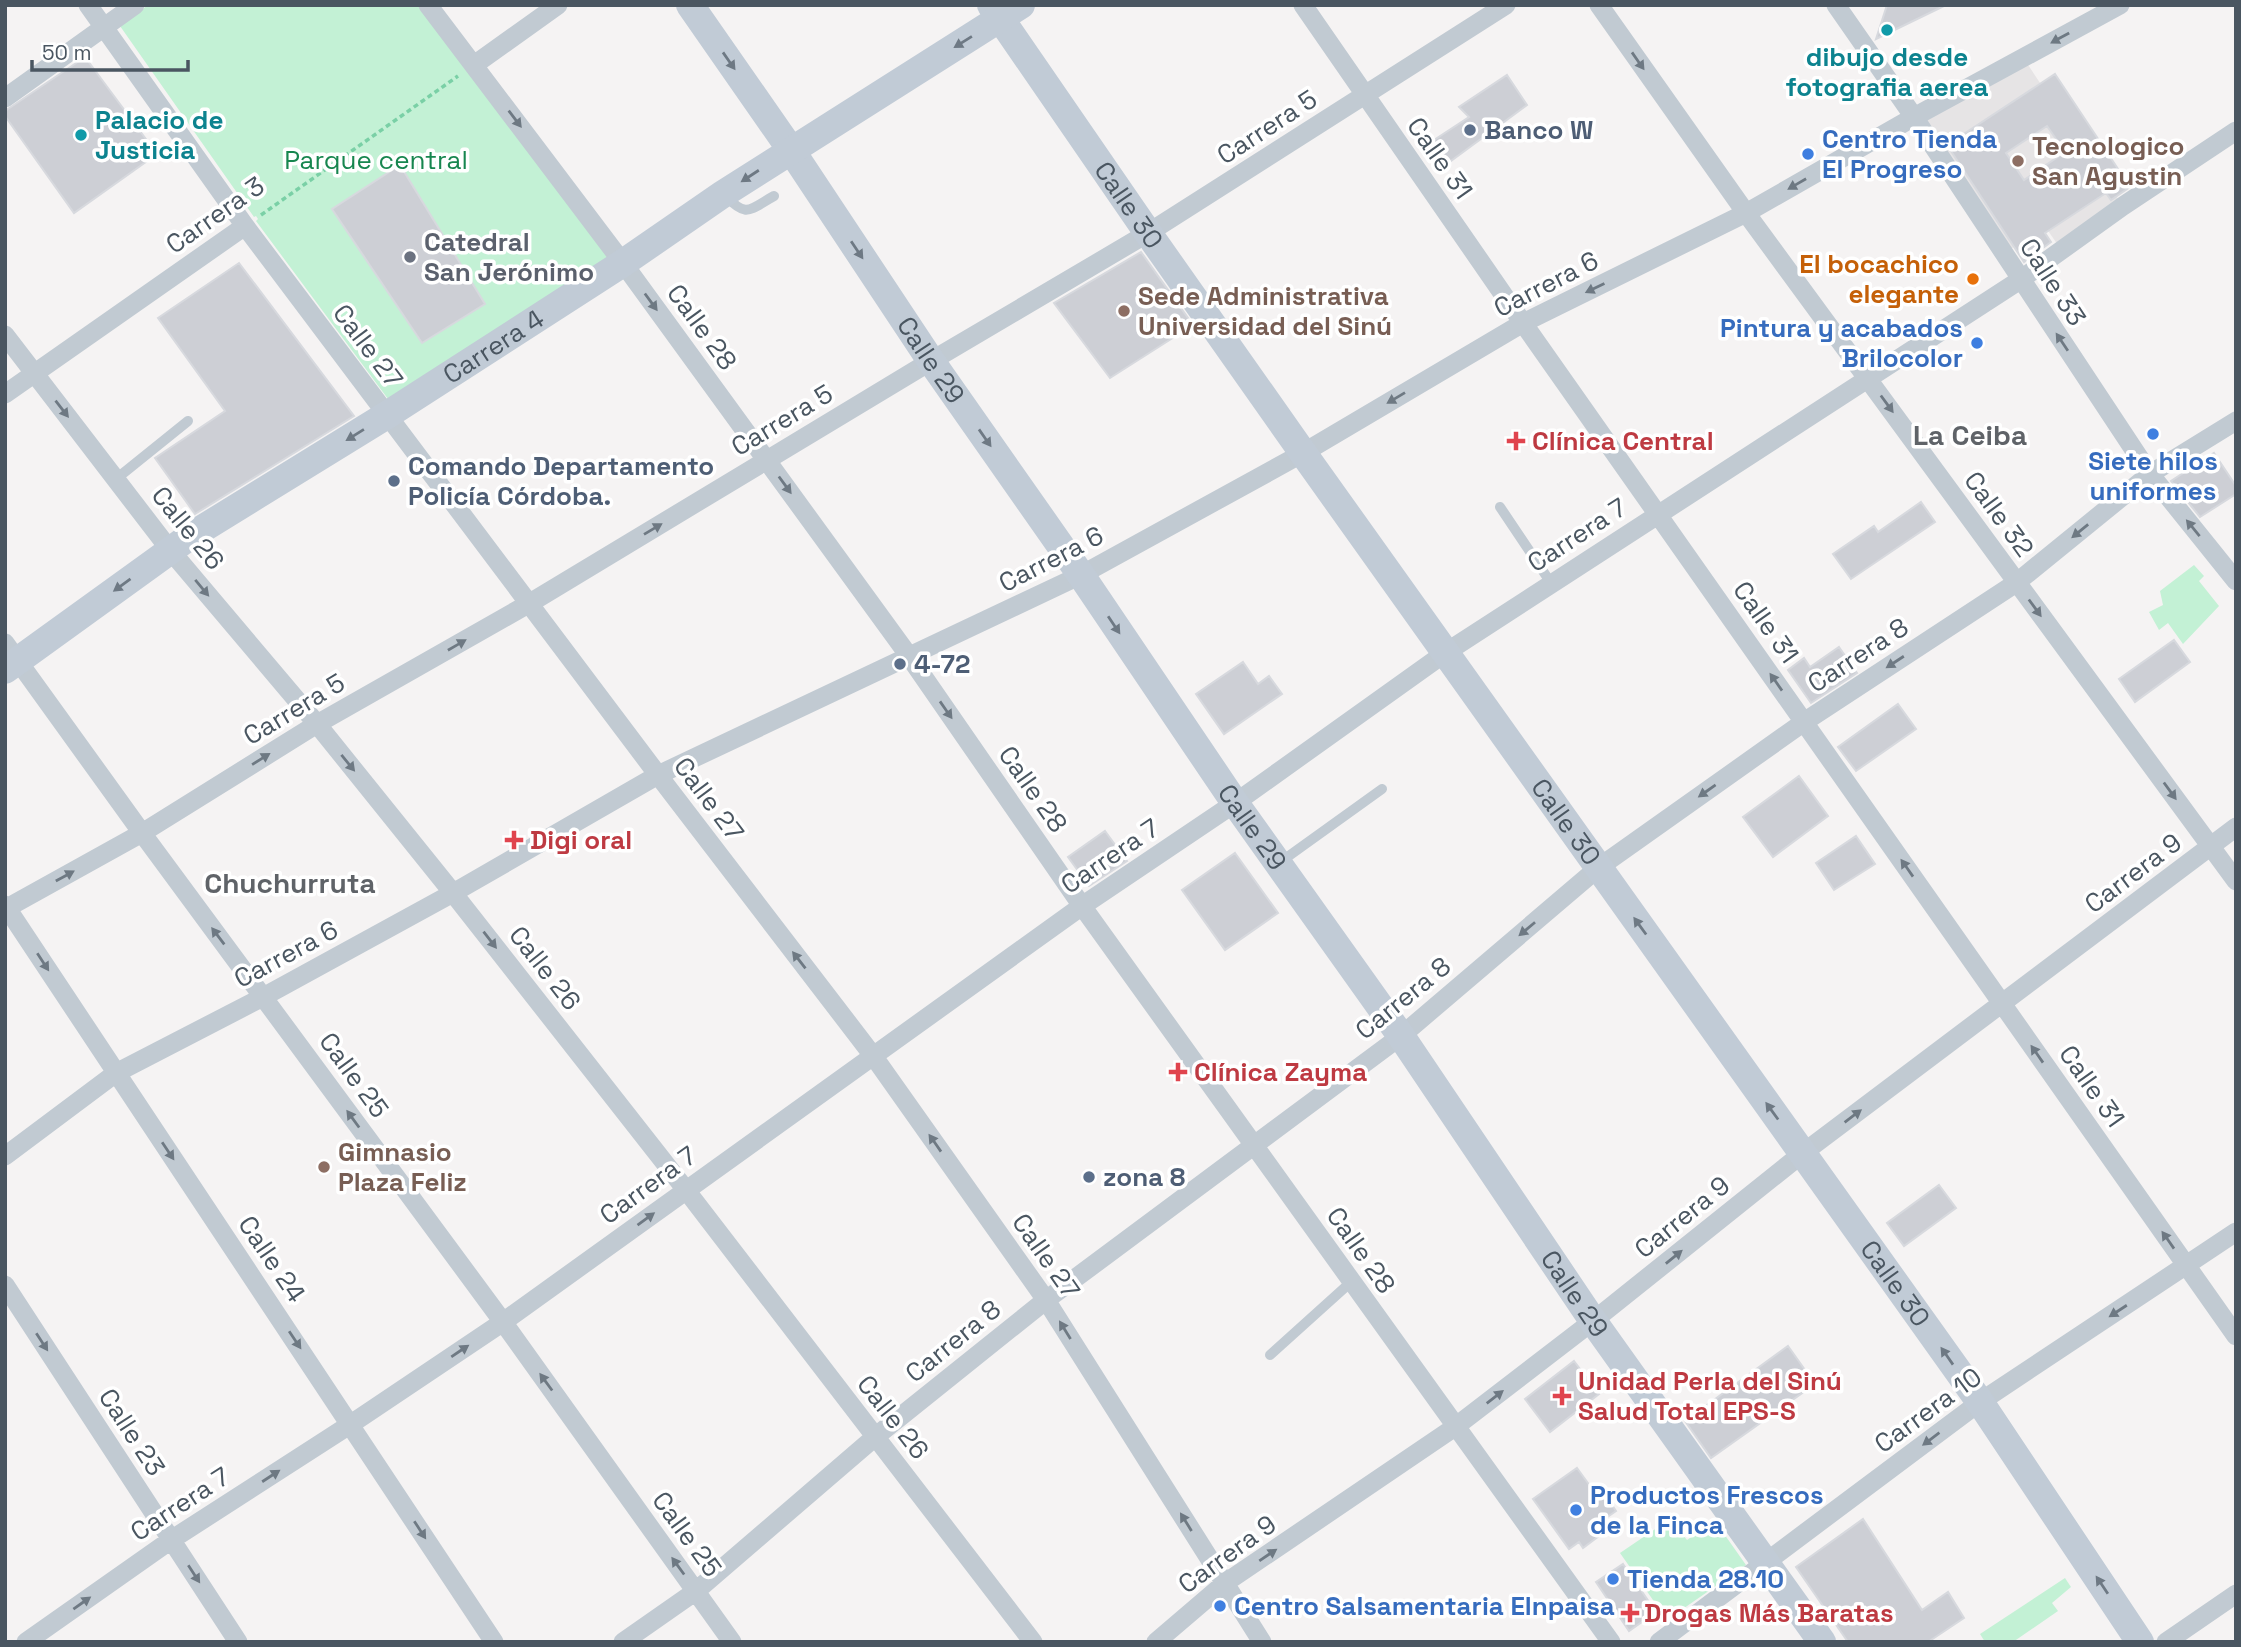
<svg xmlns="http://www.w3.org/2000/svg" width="2241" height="1647" font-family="'Space Grotesk',sans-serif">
<rect width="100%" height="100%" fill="#f5f3f3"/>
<path fill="#e6e4e5" d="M2024 59 2123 206 2060 248 2044 225 2004 254 1914 117Z"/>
<path fill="#c3f1d5" d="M148 5H423L612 260 391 403 256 221 258 219 256 216 254 217 120 26Z
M2194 565 2204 576 2199 581 2219 606 2183 644 2168 623 2159 630 2149 612 2163 605 2160 591Z
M1670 1519 1687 1540 1715 1521 1746 1565 1667 1620 1620 1553Z
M2065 1578 2071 1587 2052 1603 2058 1611 2013 1642H1985L1980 1634Z"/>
<path fill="#cdcfd5" stroke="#d7d9de" stroke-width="2" fill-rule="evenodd" d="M1887 5H1946L1876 39Z
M85 57 157 154 74 213 5 116V111Z
M2055 74 2130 187 2111 200 2106 193 2045 233 2051 242 2024 262 1947 145ZM2047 126 2065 152 2024 180 2006 153Z
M1507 75 1527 105 1444 166 1428 144 1469 117 1459 107Z
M400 165 485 304 422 343 332 209Z
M1141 252 1193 325 1110 378 1054 303Z
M239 263 354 416 195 514 155 458 225 411 158 318Z
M2214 453 2236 486V494L2200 517 2171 481Z
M1921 502 1935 522 1851 579 1833 554 1874 526 1878 532Z
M2174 640 2190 662 2135 702 2119 679Z
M1839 647 1857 673 1811 703 1788 670 1804 658 1810 667Z
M1243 662 1258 684 1269 676 1282 694 1224 734 1196 694Z
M1898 704 1916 729 1856 771 1838 747Z
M1799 776 1828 816 1773 857 1743 817Z
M1105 831 1127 861 1089 886 1068 857Z
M1856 836 1875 864 1834 890 1816 863Z
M1235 853 1278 913 1225 950 1182 890Z
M1939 1185 1956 1208 1904 1246 1887 1223Z
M1788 1346 1815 1384 1711 1458 1685 1421Z
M1574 1361 1599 1394 1550 1432 1525 1399Z
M1577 1468 1593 1490 1599 1486 1616 1511 1593 1527 1599 1536 1583 1548 1579 1542 1569 1549 1533 1499Z
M1863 1519 1922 1610 1948 1592 1964 1618 1928 1642H1848L1796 1567Z
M1623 1564 1656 1612 1629 1631 1596 1582Z"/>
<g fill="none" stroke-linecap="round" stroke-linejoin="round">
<path stroke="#7ad0a6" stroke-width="3.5" stroke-dasharray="5 3.5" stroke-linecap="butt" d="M261 215 458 76"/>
<path stroke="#c1cad2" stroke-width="10" d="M726 196C747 219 750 209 774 196
M116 479 188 421
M1500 507 1551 583
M1279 863 1382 789
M1270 1355 1351 1282"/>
<path stroke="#c1cad2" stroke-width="19" d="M88 5 245 226 658 775 874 1057 1046 1300 1262 1642
M428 5 623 263 909 656 1082 906 1611 1642
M1303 5 1523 323 2236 1336
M1599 5 1746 213 2236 881
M1836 5 1914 117 2150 474 2236 581
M474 65 558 5
M5 98 135 5
M5 335 170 550 317 724 453 893 686 1190 1033 1642
M5 394 245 226
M5 643 142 833 503 1322 732 1642
M5 905 494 1642
M5 909 142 833 317 724 530 603 931 361 1148 233 1506 5
M5 1156 116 1073 263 997 453 893 658 775 1081 575 1303 453 1523 323 1746 213 1914 117 2120 5
M5 1285 238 1642
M26 1642 171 1540 351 1424 503 1322 1082 906 1235 803 1445 653 2020 280 2123 206 2236 131
M623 1642 696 1591 875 1437 1046 1300 1401 1036 1598 868 1804 722 2016 583 2150 474 2236 421
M1156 1642 1225 1583 1455 1427 1593 1321 1803 1153 2236 827
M1659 1642 1980 1402 2236 1232
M2166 1642 2236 1594"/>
<g stroke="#c1cbd6" stroke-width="28">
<path id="s1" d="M690 5 791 150 931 361 1081 575 1235 803 1401 1036 1593 1321 1822 1642"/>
<path id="s2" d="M991 5 1148 233 1303 453 1980 1402 2140 1642"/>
<path id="s3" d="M5 670 189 537 387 415 623 263 723 194 1021 5"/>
</g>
</g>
<defs><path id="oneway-solid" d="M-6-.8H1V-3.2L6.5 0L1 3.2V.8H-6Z" transform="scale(1.75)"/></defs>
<g fill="#6e7983">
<use href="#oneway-solid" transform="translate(2060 38) rotate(151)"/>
<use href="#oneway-solid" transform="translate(1638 61) rotate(55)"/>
<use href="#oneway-solid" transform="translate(515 119) rotate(53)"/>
<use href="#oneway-solid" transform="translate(1797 184) rotate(150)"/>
<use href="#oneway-solid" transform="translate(1595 288) rotate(154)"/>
<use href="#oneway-solid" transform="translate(651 302) rotate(54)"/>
<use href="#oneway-solid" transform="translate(2062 342) rotate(-124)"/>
<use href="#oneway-solid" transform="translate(1396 398) rotate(149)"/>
<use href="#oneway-solid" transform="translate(1887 404) rotate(54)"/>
<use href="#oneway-solid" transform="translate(62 409) rotate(52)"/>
<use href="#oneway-solid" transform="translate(785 485) rotate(54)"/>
<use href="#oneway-solid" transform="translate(2193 528) rotate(-129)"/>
<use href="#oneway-solid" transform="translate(653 529) rotate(-31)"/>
<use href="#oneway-solid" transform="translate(2080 531) rotate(141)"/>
<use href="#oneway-solid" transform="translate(202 588) rotate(50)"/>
<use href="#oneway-solid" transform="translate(2035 608) rotate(54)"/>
<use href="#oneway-solid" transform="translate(457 645) rotate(-30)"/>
<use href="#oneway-solid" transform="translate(1895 662) rotate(147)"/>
<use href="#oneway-solid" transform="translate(1776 682) rotate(-125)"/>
<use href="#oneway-solid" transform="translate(946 710) rotate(55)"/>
<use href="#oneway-solid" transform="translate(261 759) rotate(-32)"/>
<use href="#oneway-solid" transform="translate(348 763) rotate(51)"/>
<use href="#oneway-solid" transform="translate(1707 791) rotate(145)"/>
<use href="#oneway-solid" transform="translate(2170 791) rotate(54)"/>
<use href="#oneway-solid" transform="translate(1907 868) rotate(-125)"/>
<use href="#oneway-solid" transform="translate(65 876) rotate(-29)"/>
<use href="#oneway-solid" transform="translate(1527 929) rotate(140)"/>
<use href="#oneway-solid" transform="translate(218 936) rotate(-127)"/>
<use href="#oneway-solid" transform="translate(490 940) rotate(52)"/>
<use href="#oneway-solid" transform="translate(799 960) rotate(-128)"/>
<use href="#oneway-solid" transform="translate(43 962) rotate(57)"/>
<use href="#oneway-solid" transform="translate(2037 1054) rotate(-125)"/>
<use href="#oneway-solid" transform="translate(1853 1116) rotate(-37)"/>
<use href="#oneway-solid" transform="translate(353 1119) rotate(-126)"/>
<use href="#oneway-solid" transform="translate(935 1143) rotate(-125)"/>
<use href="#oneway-solid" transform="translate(168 1151) rotate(56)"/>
<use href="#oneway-solid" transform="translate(646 1219) rotate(-36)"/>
<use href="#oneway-solid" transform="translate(2168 1240) rotate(-125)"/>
<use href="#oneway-solid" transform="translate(1674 1257) rotate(-39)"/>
<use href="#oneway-solid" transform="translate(2118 1311) rotate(147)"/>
<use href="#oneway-solid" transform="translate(1065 1330) rotate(-122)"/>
<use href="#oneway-solid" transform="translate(295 1340) rotate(56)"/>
<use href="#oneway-solid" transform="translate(42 1342) rotate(57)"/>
<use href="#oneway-solid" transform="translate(460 1351) rotate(-34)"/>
<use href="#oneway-solid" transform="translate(546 1382) rotate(-126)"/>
<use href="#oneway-solid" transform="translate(1495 1397) rotate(-38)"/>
<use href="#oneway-solid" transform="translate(1931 1439) rotate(143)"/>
<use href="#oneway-solid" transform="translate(271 1476) rotate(-33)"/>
<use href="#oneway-solid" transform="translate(1186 1522) rotate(-122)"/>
<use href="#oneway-solid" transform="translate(420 1530) rotate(57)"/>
<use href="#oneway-solid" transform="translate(1268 1555) rotate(-34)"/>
<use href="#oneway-solid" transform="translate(678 1566) rotate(-126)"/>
<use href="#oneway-solid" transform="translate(194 1574) rotate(57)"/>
<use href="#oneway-solid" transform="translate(82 1603) rotate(-35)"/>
</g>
<g fill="#6e7984">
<use href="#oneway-solid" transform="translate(963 42) rotate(148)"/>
<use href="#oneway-solid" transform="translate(729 61) rotate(55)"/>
<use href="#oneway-solid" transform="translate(750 176) rotate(147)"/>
<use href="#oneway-solid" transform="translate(857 250) rotate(56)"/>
<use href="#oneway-solid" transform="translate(355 435) rotate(148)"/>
<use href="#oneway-solid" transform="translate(985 438) rotate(55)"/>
<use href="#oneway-solid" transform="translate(122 585) rotate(144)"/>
<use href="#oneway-solid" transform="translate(1114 625) rotate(56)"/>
<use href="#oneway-solid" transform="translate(1640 926) rotate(-126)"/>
<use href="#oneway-solid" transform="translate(1772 1111) rotate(-126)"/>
<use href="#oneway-solid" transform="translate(1947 1356) rotate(-125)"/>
<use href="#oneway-solid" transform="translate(2102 1585) rotate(-124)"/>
</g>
<g fill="#0f9aa8" stroke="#fff" stroke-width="2.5">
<circle cx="1887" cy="30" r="7"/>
<circle cx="81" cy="135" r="7"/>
</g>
<g fill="#5c6f8a" stroke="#fff" stroke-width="2.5">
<circle cx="1470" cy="130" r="7"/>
<circle cx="394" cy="481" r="7"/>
<circle cx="900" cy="664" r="7"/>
<circle cx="1089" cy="1177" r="7"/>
</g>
<g fill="#3f7fe0" stroke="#fff" stroke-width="2.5">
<circle cx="1808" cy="154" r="7"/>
<circle cx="1977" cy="343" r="7"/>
<circle cx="2153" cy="434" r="7"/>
<circle cx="1576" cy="1510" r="7"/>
<circle cx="1613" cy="1579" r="7"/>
<circle cx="1220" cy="1606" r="7"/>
</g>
<g fill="#8d6e63" stroke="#fff" stroke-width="2.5">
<circle cx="2018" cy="161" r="7"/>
<circle cx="1124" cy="311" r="7"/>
<circle cx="324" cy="1167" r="7"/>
</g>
<circle fill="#6b7280" stroke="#fff" stroke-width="2.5" cx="410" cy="257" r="7"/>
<circle fill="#e8710a" stroke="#fff" stroke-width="2.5" cx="1973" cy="279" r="7"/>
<g fill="#e0444e" stroke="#fff" stroke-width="2.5">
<path d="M1512.5 430.5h7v7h7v7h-7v7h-7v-7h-7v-7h7z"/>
<path d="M510.5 829.5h7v7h7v7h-7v7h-7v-7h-7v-7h7z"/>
<path d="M1174.5 1061.5h7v7h7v7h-7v7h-7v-7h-7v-7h7z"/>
<path d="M1558.5 1385.5h7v7h7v7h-7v7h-7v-7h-7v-7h7z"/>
<path d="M1626.5 1602.5h7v7h7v7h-7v7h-7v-7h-7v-7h7z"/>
</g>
<g text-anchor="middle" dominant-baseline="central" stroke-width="7" stroke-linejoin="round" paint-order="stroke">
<g font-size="26" font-weight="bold" fill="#0d838f" stroke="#fff">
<text x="1887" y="57">dibujo desde<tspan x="1887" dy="30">fotografia aerea</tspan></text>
<text x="95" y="120" text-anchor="start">Palacio de<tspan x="95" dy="30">Justicia</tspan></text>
</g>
<g font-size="26" fill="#4a5661" stroke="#fff">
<text transform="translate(1267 127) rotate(-33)">Carrera 5</text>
<text transform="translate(1440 158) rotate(55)">Calle 31</text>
<text stroke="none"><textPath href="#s2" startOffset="243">Calle 30</textPath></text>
<text transform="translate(215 215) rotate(-35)">Carrera 3</text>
<text transform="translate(2053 282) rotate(57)">Calle 33</text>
<text transform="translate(1546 284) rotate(-27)">Carrera 6</text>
<text transform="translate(702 327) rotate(54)">Calle 28</text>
<text transform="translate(368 346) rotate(53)">Calle 27</text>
<text stroke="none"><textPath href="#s3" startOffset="586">Carrera 4</textPath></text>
<text stroke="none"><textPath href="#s1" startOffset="429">Calle 29</textPath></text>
<text transform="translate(782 420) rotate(-31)">Carrera 5</text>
<text transform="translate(1999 514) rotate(54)">Calle 32</text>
<text transform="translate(188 528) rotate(51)">Calle 26</text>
<text transform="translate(1577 535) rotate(-33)">Carrera 7</text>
<text transform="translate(1051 559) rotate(-27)">Carrera 6</text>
<text transform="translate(1766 622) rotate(55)">Calle 31</text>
<text transform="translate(1858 655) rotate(-33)">Carrera 8</text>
<text transform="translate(294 709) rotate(-31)">Carrera 5</text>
<text transform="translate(1033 789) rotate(55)">Calle 28</text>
<text transform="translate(709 799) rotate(53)">Calle 27</text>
<text stroke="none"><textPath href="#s2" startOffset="999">Calle 30</textPath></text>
<text stroke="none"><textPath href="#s1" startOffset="996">Calle 29</textPath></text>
<text transform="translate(1110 856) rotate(-34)">Carrera 7</text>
<text transform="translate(2133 873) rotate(-37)">Carrera 9</text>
<text transform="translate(286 954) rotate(-28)">Carrera 6</text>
<text transform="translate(545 968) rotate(52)">Calle 26</text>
<text transform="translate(1403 998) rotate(-39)">Carrera 8</text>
<text transform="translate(354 1075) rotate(54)">Calle 25</text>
<text transform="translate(2092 1086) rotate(55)">Calle 31</text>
<text transform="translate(648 1185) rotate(-36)">Carrera 7</text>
<text transform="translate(1682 1217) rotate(-39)">Carrera 9</text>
<text transform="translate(1361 1250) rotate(55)">Calle 28</text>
<text transform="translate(1046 1256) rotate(55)">Calle 27</text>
<text transform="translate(272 1259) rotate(56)">Calle 24</text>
<text stroke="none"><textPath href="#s2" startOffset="1566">Calle 30</textPath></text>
<text stroke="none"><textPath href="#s1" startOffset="1563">Calle 29</textPath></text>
<text transform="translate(953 1341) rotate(-39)">Carrera 8</text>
<text transform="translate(1928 1410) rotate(-36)">Carrera 10</text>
<text transform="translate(893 1417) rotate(52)">Calle 26</text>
<text transform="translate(132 1432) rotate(57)">Calle 23</text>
<text transform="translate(180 1504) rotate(-33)">Carrera 7</text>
<text transform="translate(687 1534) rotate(54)">Calle 25</text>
<text transform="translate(1227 1554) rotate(-36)">Carrera 9</text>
</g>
<g font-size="26" font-weight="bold" fill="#4e5e75" stroke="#fff" text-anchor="start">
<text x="1484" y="130">Banco W</text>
<text x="408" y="466">Comando Departamento<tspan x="408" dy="30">Policía Córdoba.</tspan></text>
<text x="914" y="664">4-72</text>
<text x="1103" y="1177">zona 8</text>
</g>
<g font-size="26" font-weight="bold" fill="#366cbe" stroke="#fff" text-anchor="start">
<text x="1822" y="139">Centro Tienda<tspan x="1822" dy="30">El Progreso</tspan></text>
<text x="1963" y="328" text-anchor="end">Pintura y acabados<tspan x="1963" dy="30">Brilocolor</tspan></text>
<text x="2153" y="461" text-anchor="middle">Siete hilos<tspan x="2153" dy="30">uniformes</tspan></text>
<text x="1590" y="1495">Productos Frescos<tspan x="1590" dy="30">de la Finca</tspan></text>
<text x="1627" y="1579">Tienda 28.10</text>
<text x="1234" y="1606">Centro Salsamentaria Elnpaisa</text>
</g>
<g font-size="26" font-weight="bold" fill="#785e54" stroke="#fff" text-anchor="start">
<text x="2032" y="146">Tecnologico<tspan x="2032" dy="30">San Agustin</tspan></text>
<text x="1138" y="296">Sede Administrativa<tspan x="1138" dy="30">Universidad del Sinú</tspan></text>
<text x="338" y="1152">Gimnasio<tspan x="338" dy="30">Plaza Feliz</tspan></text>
</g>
<g font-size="26" fill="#17864f" stroke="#fff">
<text x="376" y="160">Parque central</text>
</g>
<g font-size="26" font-weight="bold" fill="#5b616d" stroke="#fff" text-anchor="start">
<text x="424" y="242">Catedral<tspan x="424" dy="30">San Jerónimo</tspan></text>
</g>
<g font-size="26" font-weight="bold" fill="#c56008" stroke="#fff" text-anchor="end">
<text x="1959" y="264">El bocachico<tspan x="1959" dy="30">elegante</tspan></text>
</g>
<g font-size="26" font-weight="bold" fill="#be3a42" stroke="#fff" text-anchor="start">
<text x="1532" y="441">Clínica Central</text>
<text x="530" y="840">Digi oral</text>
<text x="1194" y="1072">Clínica Zayma</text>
<text x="1578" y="1381">Unidad Perla del Sinú<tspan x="1578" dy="30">Salud Total EPS-S</tspan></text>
<text x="1644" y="1613">Drogas Más Baratas</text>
</g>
<g font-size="28" font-weight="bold" fill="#5f6368" stroke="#fff">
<text x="1970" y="435">La Ceiba</text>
<text x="290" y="883">Chuchurruta</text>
</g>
</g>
<rect width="2241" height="1647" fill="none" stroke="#4a5661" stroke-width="14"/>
<path d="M32 60v10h156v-10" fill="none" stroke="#4a5661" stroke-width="3.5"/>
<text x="42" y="60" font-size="21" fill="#4a5661" stroke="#ffffff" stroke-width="5" paint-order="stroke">50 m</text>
</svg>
